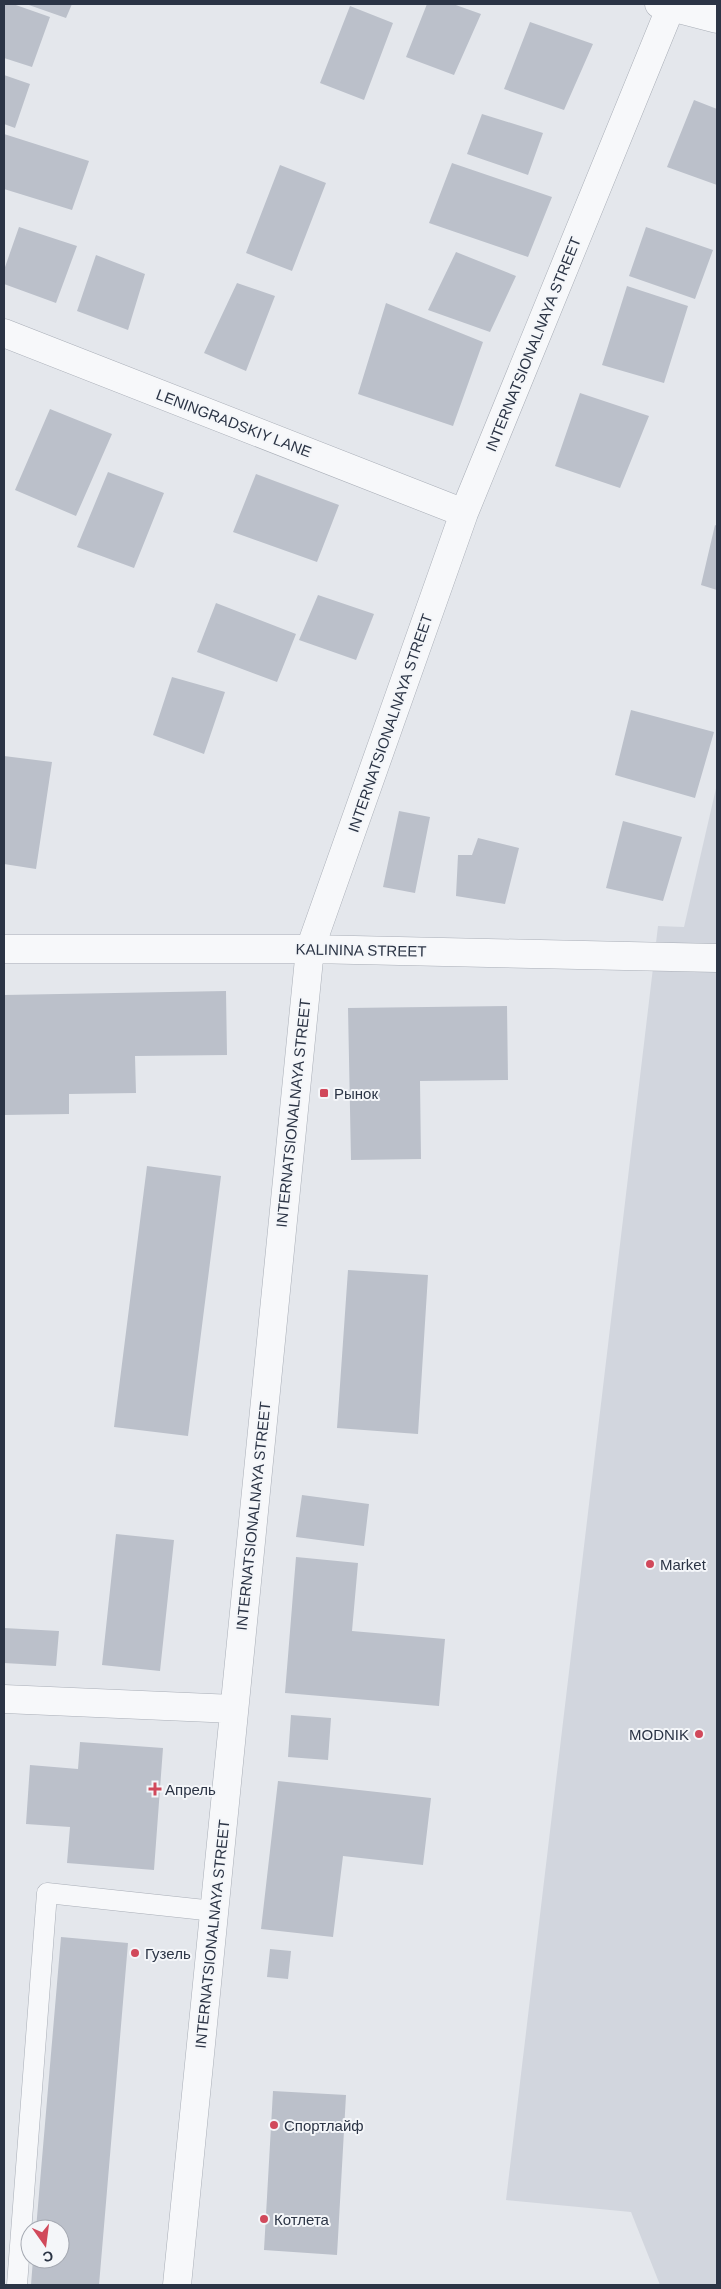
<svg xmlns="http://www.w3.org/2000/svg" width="721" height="2289" font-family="Arial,sans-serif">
<rect width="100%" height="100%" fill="#e4e7ec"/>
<path fill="#d2d6de" d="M717 784V2285H660L631 2212 506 2200 658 926 684 927Z"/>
<path fill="#bbc0ca" d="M4 4H13L50 17 32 67 4 58Z
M26 4H72L66 18Z
M427 4H453L481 14 454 75 406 57Z
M350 6 393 23 364 100 320 83Z
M530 22 593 44 564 110 504 89Z
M4 75 30 84 15 128 4 124Z
M694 100 717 109V185L667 167Z
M482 114 543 133 528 175 467 154Z
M4 134 89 161 72 210 4 189Z
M452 163 552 197 528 257 429 223Z
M280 165 326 183 292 271 246 253Z
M19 227 77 246 56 303 4 284V270Z
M646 227 713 250 695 299 629 276Z
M456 252 516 276 490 332 428 310Z
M96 255 145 274 128 330 77 311Z
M237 283 275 296 246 371 204 353Z
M627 286 688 306 664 383 602 365Z
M386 303 483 342 453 426 358 394Z
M580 393 649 416 620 488 555 466Z
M50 409 112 434 76 516 15 490Z
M108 472 164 493 134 568 77 547Z
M256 474 339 505 317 562 233 532Z
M715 525 717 526V590L701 585Z
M318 595 374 614 356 660 299 640Z
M216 603 296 634 277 682 197 652Z
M172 677 225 692 204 754 153 735Z
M631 710 714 732 695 798 615 775Z
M4 756 52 762 36 869 4 864Z
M399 811 430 817 415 893 383 887Z
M623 821 682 837 663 901 606 888Z
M478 838 519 848 505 904 456 896 458 855H472Z
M226 991 227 1055 135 1056 136 1093 69 1094V1114L4 1115V995Z
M507 1006 508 1080 420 1081 421 1159 351 1160 348 1008Z
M147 1166 221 1176 188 1436 114 1427Z
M348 1270 428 1275 418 1434 337 1428Z
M302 1495 369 1504 364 1546 296 1537Z
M116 1534 174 1540 160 1671 102 1665Z
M296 1557 358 1563 352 1631 445 1639 439 1706 285 1693Z
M4 1628 59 1631 56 1666 4 1663Z
M291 1715 331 1718 328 1760 288 1757Z
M80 1742 163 1748 154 1870 67 1863 70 1827 26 1824 30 1765 78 1769Z
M278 1781 431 1798 423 1865 343 1856 333 1937 261 1929Z
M61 1937 128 1943 99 2285H31L33 2259H60V2229H36Z
M270 1949 291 1951 288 1979 267 1977Z
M273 2091 346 2095 337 2255 264 2250Z"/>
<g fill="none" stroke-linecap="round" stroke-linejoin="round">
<defs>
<path id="lane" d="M17 2285 47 1893 214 1911"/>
<path id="street" d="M659 4 717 19
M4 333 464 513
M4 949H310L717 958
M4 1699 234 1709
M177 2285 310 949 464 513 672 4"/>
</defs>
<use href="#lane" stroke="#a9aeb7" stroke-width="21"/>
<use href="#street" stroke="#a9aeb7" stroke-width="29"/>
<use href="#lane" stroke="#f7f8fa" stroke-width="20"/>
<use href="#street" stroke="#f7f8fa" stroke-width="28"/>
</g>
<g fill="#d1495b" stroke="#f4f6f9" stroke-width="2">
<rect x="319" y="1088" width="10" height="10" rx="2.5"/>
<circle cx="650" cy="1564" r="5"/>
<circle cx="699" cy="1734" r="5"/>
<path d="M152.5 1781.5h5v5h5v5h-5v5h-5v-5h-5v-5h5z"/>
<circle cx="135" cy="1953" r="5"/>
<circle cx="274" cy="2125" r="5"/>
<circle cx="264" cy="2219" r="5"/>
</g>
<g text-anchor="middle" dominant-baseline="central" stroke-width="4" stroke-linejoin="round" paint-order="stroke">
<g font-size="15" fill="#2b3445" stroke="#f4f6f9">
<text transform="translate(533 344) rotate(-68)">INTERNATSIONALNAYA STREET</text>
<text transform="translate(234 423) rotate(21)">LENINGRADSKIY LANE</text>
<text transform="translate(390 723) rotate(-71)">INTERNATSIONALNAYA STREET</text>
<text transform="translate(361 950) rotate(1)">KALININA STREET</text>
<text transform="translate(293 1113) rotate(-84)">INTERNATSIONALNAYA STREET</text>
<text transform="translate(253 1516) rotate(-84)">INTERNATSIONALNAYA STREET</text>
<text transform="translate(212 1934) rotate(-84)">INTERNATSIONALNAYA STREET</text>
</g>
<g font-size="15" fill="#2b3445" stroke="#f4f6f9" text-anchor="start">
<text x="334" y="1093">Рынок</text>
<text x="660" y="1564">Market</text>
<text x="689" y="1734" text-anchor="end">MODNIK</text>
<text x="165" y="1789">Апрель</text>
<text x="145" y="1953">Гузель</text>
<text x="284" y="2125">Спортлайф</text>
<text x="274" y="2219">Котлета</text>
</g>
</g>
<rect width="721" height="2289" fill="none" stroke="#2b3445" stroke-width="10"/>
<g transform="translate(45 2244) rotate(166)"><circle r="24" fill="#f4f6f9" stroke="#a4a8b1"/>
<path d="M0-4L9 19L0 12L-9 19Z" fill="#d1495b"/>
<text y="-8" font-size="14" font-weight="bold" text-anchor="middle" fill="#2b3445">С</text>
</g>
</svg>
